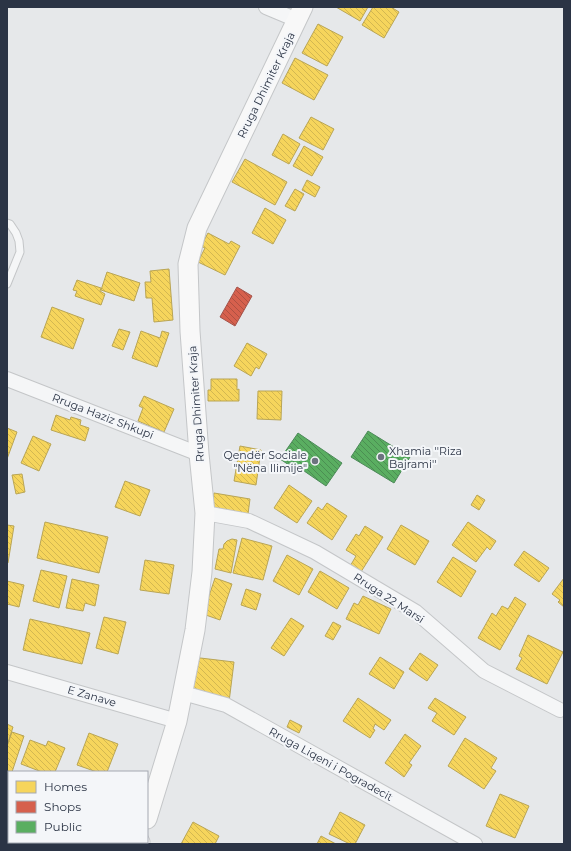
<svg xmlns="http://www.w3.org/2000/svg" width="571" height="851" font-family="Montserrat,sans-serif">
<defs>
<pattern id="homes-back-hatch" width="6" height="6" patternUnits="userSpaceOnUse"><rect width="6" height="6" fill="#f6d55c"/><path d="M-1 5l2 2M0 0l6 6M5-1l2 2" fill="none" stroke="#d3b751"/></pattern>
<pattern id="shops-back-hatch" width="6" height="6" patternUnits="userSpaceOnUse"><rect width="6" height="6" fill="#d6604d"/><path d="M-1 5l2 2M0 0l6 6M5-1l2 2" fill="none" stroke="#ae5042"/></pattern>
<pattern id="public-back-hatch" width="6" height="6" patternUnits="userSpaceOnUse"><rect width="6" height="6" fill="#5aae61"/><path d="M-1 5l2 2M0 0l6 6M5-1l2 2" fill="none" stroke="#4b8e52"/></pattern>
</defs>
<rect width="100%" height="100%" fill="#e6e8ea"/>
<path fill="url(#homes-back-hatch)" stroke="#b9a555" d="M336 7H368L360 21Z
M373 7H391L399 12 384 38 362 25Z
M318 24 343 37 327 66 302 53Z
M295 58 328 75 314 100 282 83Z
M311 117 334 129 323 150 299 138Z
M283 134 300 144 289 164 272 155Z
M304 146 323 157 312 176 293 166Z
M245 159 287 182 275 205 232 182Z
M307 180 320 187 315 197 302 190Z
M295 189 304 194 295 211 285 206Z
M265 208 286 220 273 244 252 233Z
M208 233 229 244 231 241 240 246 225 275 198 262 205 248 201 246Z
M169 269 173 320 154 322 152 298H146L145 282H151L150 271Z
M107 272 140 283 134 301 101 290Z
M77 280 101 288 100 291 105 294 101 305 75 296 77 291 73 290Z
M52 307 84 319 73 349 41 337Z
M119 329 130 332 123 350 112 346Z
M141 331 160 338 162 331 169 333 157 367 132 358Z
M247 343 267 354 259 369 256 367 251 376 234 366Z
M211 379H237V390L239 389V401H208V390H211Z
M258 391H282L281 420 257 419Z
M144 396 174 409 164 432 138 421 143 408 139 406Z
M56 415 70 420 71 417 81 420 80 425 89 428 85 441 51 430Z
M7 428 17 432 7 459Z
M33 436 51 444 39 471 21 463Z
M240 446 261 450 256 485 234 481Z
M22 474 25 492 16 494 12 475Z
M125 481 150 490 140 516 115 507Z
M289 485 312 501 297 523 274 508Z
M214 493 250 499 248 514 212 508Z
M477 495 485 500 479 510 471 505Z
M327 503 347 516 332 540 307 523 318 507 322 510Z
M45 522 108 537 99 573 37 558Z
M468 522 496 541 490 550 487 547 476 562 452 545Z
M7 525 14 526 8 563 7 562Z
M401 525 429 541 415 565 387 549Z
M365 526 383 537 359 575 349 568 356 556 346 550 356 534 359 536Z
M242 538 272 546 263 580 233 573Z
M232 539 237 540 231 573 215 569 219 549H223L224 544 227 541Z
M524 551 549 568 539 582 514 565Z
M287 555 313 569 299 595 273 581Z
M453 557 476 571 461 597 437 582Z
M145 560 174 565 169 594 140 590Z
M41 570 67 576 59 608 33 601Z
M320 571 349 588 337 609 308 592Z
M215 578 232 584 220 620 203 614Z
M564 578V607L558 602 560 600 552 594Z
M72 579 99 585 95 606 85 603 83 611 66 608Z
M7 581 24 585 19 607 7 604Z
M246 589 261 594 256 610 241 605Z
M363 596 391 609 379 634 346 619 354 603 358 605Z
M515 597 526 604 500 650 478 638 492 613 496 616 502 606 508 609Z
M104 617 126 622 118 654 96 648Z
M291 618 304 626 284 656 271 648Z
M30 619 90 633 82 664 23 650Z
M333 622 341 626 333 640 325 636Z
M528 635 563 652 547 684 516 669 522 658 519 656Z
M420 653 438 665 427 681 409 669Z
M192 657 234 662 229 702 188 687Z
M380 657 404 672 394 689 369 674Z
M358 698 391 720 384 730 375 724 373 729 375 730 370 738 343 721Z
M435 698 466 717 454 735 432 721 437 713 428 708Z
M290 720 302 726 299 733 287 727Z
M7 724 13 727 7 746Z
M12 732 24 736 12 772H9L7 771V746Z
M89 733 118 744 107 772H97L77 765Z
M405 734 421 746 409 763 412 765 404 777 385 763Z
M465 738 497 758 491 768 496 771 484 789 448 766Z
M30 740 46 746 48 741 65 748 55 772H42L21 764Z
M7 785 9 786V815L7 819Z
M500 794 529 806 515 838 486 826Z
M340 812 365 825 355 844H350L329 834Z
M193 822 219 836 215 844H181Z
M321 836 336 844H317Z
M25 842H62L61 844H24Z"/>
<path fill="url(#shops-back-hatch)" stroke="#a3534b" d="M237 287 252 296 235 326 220 317Z"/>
<path fill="url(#public-back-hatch)" stroke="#4c8959" d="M368 431 410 457 394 483 351 457Z
M298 433 342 463 326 486 291 462 289 465 280 459Z"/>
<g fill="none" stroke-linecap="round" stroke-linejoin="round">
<defs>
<path id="lane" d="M7 223 10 224 16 233 19 241 20 252 7 284"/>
<path id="street" d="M266 7 297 20
M7 379 199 454
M205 513 249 521 315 552 416 612 484 671 560 710
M7 672 177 721
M183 693 226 705 475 844"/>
<path id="secondary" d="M147 819 177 721 195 630 202 572 205 513 199 454 190 331 188 264 197 228 303 7
M139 844 140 842"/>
</defs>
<use href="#lane" stroke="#c4c6c8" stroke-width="9"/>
<use href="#street" stroke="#c4c6c8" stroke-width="16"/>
<use href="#secondary" stroke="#c4c6c8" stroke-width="21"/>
<use href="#lane" stroke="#f5f6f7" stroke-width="7"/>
<use href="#street" stroke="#f5f6f7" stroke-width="14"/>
<use href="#secondary" stroke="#f8f8f8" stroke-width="19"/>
</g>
<g fill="#6c737f" stroke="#f4f6f9" stroke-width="1.5">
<circle cx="381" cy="457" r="4"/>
<circle cx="315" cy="461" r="4"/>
</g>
<g text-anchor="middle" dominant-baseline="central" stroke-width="4" stroke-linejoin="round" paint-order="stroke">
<g font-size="11" fill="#2b3445" stroke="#f4f6f9">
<text transform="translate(266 85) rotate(-64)">Rruga Dhimiter Kraja</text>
<text transform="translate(196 404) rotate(-94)">Rruga Dhimiter Kraja</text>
<text transform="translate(103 416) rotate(21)">Rruga Haziz Shkupi</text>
<text transform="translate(389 598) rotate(33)">Rruga 22 Marsi</text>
<text transform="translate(92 696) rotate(16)">E Zanave</text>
<text transform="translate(331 764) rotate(29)">Rruga Liqeni i Pogradecit</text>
</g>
<g font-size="11" fill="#2b3445" stroke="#f4f6f9" text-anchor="start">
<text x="389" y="451">Xhamia ''Riza<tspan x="389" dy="13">Bajrami''</tspan></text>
<text x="307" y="455" text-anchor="end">Qendër Sociale<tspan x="307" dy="13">"Nëna Ilimije"</tspan></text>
</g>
</g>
<rect width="571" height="851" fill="none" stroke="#2b3445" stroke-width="16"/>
<rect x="8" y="771" width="140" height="72" fill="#f4f6f9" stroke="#a4a8b1"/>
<rect x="16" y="781" width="20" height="12" fill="#f6d55c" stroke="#a4a8b1"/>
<text x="44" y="791" font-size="12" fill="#2b3445">Homes</text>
<rect x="16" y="801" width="20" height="12" fill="#d6604d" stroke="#a4a8b1"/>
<text x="44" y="811" font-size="12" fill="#2b3445">Shops</text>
<rect x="16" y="821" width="20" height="12" fill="#5aae61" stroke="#a4a8b1"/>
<text x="44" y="831" font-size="12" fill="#2b3445">Public</text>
</svg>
